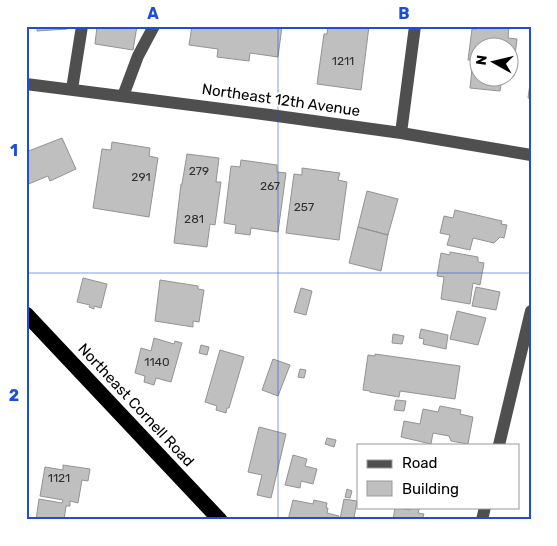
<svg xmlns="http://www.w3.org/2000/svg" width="557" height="546" font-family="Rubik,sans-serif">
<rect width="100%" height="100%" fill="#fff"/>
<path fill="#bfbfbf" stroke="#939393" d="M37 26H67V29L37 31Z
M97 26H137L133 50 95 44Z
M192 26H282L278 57 250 53 249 61 217 57 218 49 189 45Z
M328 26H369L361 90 317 84 324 34H327Z
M478 26H509L508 38 517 39 514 64 510 63V48H480V78H502L500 91 470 88 473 60H468L472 29H477Z
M531 76V99L528 98Z
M62 138 76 169 50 181 48 176 26 185V152Z
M112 142 150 148 149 156 158 158 149 217 93 208 102 149 111 150Z
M187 154 219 158 216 182H221L215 225 210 224 207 247 174 243 181 184H182Z
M241 160 277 165V172L286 173 278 232 251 228 250 235 235 233 236 225 224 223 231 166 240 167Z
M302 168 340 173 338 180 347 182 339 240 286 233 294 174 302 175Z
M367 191 398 199 388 235 358 227Z
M455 210 502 221 501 224 507 225 504 238 500 237 494 243 473 238 470 250 447 245 450 235 440 233 444 216 453 218Z
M358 227 388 235 381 271 349 263Z
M450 252 478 257V262L484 263 480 285 473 283 470 304 441 299 444 277 437 276 441 253 450 255Z
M83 278 107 284 101 308 94 306V309L89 307 90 305 77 302Z
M160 280 198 286V289L204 290 199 322 193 321V327L155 321Z
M476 287 500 292 496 310 472 306Z
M301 288 312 291 306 315 294 312Z
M457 311 486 318 478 345 450 339Z
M421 329 448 335 446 349 423 344 424 339 419 338Z
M393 334 404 336 402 344 392 343Z
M154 338 174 344 175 341 182 343 171 382 156 378 154 385 144 382 145 376 135 373 141 348 151 351Z
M201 345 209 347 207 355 199 353Z
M220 350 244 357 229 408H227L226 413 216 410 217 406 205 402Z
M375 354 460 366 455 399 400 391 399 397 370 392V391L363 390 368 355 375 356Z
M273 359 290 365 278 396 262 390Z
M300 369 306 370 304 378 298 377Z
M396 400 406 401 404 411 394 410Z
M440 406 461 410 460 414 473 417 468 444 451 441 449 436 433 433 431 444 401 437 404 421 420 424 423 409 438 412Z
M259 427 286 434 271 498 257 495 262 475 248 472Z
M327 438 336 440 334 447 325 444Z
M293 455 307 459 305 466 317 469 313 484 301 481 300 488 285 485Z
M63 465 90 469 88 481 82 480 78 503 70 501V506H66L64 520H36L39 499 62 503 63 500 40 496 45 467 63 470Z
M347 489 352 491 350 498 345 497Z
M344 499 357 501 354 518 340 519Z
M293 500 313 504 314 500 327 503 326 508H328L327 513 339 516 338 520H288Z
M395 507 410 510 411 507H420L418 513 424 514 422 520H393Z"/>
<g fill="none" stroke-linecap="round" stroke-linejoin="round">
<path stroke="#4f4f4f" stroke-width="12" d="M26 84 270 115 401 133 531 155
M72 89 82 26
M123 96 138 56 154 26
M401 133 415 26
M499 445 531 311
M482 520 485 507"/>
<path stroke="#000" stroke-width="15" d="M26 314 220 520"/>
</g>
<path fill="none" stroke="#1d4ed8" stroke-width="1" stroke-opacity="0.55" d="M278 26V520M26 273H531"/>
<g text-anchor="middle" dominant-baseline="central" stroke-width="4" stroke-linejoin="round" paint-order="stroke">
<g font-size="12" fill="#303030">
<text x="343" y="61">1211</text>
<text x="199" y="171">279</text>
<text x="141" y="177">291</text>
<text x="270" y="186">267</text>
<text x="304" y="207">257</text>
<text x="194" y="219">281</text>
<text x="157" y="362">1140</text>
<text x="59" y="478">1121</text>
</g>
<g font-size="15" fill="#000" stroke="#fff">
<text transform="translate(281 100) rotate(8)">Northeast 12th Avenue</text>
<text transform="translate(136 405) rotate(47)">Northeast Cornell Road</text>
</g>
</g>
<rect width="557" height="546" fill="none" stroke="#ffffff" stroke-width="55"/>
<rect x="357" y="444" width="162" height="65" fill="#ffffff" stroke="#999999"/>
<rect x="367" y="460" width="25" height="8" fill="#4f4f4f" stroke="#999999"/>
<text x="402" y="468" font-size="15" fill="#000000">Road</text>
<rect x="367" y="481" width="25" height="15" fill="#bfbfbf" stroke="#999999"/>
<text x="402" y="494" font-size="15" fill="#000000">Building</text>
<g transform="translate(494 62) rotate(278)"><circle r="24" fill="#ffffff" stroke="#999999"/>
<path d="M0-4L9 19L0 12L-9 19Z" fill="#000000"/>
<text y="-8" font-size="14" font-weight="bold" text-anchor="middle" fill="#000000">N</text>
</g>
<rect x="28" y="28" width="502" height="490" fill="none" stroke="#1d4ed8" stroke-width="2"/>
<g font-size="16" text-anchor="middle" font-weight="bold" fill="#1d4ed8">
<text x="153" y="19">A</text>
<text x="404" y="19">B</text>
<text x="14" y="156">1</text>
<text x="14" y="401">2</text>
</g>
</svg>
